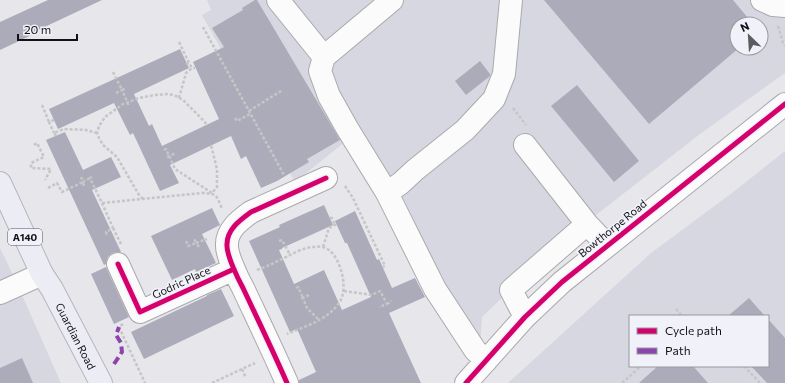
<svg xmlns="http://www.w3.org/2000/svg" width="785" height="383" font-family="Commissioner,sans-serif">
<rect width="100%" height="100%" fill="#e6e6eb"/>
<path fill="#d7d7e1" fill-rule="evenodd" d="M207 0H785V73L700 134 596 215 526 275 482 317 479 364 436 301 361 171 346 141 295 182 202 15 211 10ZM737 24H761V48H737Z
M785 151V383H508L651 253 732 193ZM630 316H768V366H630Z
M0 248 14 277 61 383H0Z"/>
<path fill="#acabba" d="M48 0H102L36 31V33L0 50V22Z
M255 0H257L340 140 307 159 309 162 277 181 261 188 246 156 241 159 231 136 170 165 179 183 160 191 133 133 130 135 114 103 58 129 49 109 180 49 189 68 134 94 149 126 152 124 162 146 219 119 193 62 224 47 212 28 243 10 242 8Z
M544 0H733L753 24H737V48H739L649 124Z
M480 61 490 74V76L466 95 455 81Z
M577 85 639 161 614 182 551 106Z
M65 132 83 170 111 157 121 177 92 190 121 252H119L112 253 108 257 106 264 104 265 46 140Z
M324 205 333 225 282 248V249L279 250 294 284 324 270 342 310 371 297 347 243H345L335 221 355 211 377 260 379 259 392 288 415 278 425 297 389 313 421 383H299V380L316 372 297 329 290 332 249 241 280 227 279 225Z
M212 208 220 225 202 234 216 263 196 272 195 269 172 280 151 236Z
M106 267 129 317 114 324 91 274Z
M221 289 234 316 144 359 131 332 207 296V295Z
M749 298 765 316H728Z
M768 319 785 338V383H767L751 366H768Z
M22 358 33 383H0V368Z
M658 366H693L708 383H639Z"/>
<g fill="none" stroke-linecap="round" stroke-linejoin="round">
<defs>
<path id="minor" d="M278 0 324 57 392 0
M762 0 773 5 785 6
M324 57 320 71 329 96 347 128 387 193 435 289 475 350 486 361
M525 145 587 224
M387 193 401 183 415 170 465 130 494 99 504 74 511 0
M118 264 140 312 234 269
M0 293 42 274
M525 317 511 290 587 224 607 245
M287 383C273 351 258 320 243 288 238 279 227 256 227 246 226 230 240 220 251 212L326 178
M466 383 525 317 562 282 785 104"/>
<g id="highway">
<path id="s1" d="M0 183 42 274 52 289 101 383"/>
</g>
</defs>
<use href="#minor" stroke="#aaaaad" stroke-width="24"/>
<use href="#highway" stroke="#b6b6c0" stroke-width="24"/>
<path stroke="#c6c6c7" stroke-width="2.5" stroke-dasharray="3 2" stroke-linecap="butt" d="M778 26 783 43 785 46
M203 27 284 175
M179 42 189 63
M186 64 189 63 192 68
M113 72 122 90 126 88
M116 93 122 90 129 106
M179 98 186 73 192 68H195
M42 105 49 122
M513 108 526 125
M249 111 281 91
M235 118 237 121 250 114
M54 120 49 122 54 133
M56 136 54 133 64 129 86 130 97 133
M34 145 37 143 44 157 31 163V168L51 169 45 180
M164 150 166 149 175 169 212 193 217 187V169L211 145
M167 157 176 153
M81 177 83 182 90 178
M92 177 90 178 102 203 202 193C217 193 217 196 222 209
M345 186 353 198 385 266 383 267
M48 188 57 183 62 192 83 182 84 186
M143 199 139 195 117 157 103 145 99 138 97 133 99 126 105 117 123 104 139 98 155 95 169 94 176 96 183 100 205 122 206 125
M102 203 113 228 106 232 107 235
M330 218H332L335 225
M113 228 121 244
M186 241 188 246 196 243 194 238
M279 241 282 240 290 255
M199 247 196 243 207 239
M323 247 329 228 337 224
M257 270C268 266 278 261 288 256 296 252 305 247 314 247 319 246 325 247 329 250 341 259 349 290 339 303 327 320 306 326 287 334
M296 288 298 287 303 298H301
M344 291 372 295 380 291 387 304 379 307
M309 295 303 298 307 308 319 320
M387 304 392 301
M676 309 682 316
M123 324 119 327 145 383
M744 366 760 383
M242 369 246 378
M212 383 255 363
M622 383 641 366"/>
<use href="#minor" stroke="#fbfbfc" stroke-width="22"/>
<use href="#highway" stroke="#ececf4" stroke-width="22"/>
<path stroke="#8e44ad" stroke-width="4" stroke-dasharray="8 4" stroke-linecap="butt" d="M114 364 122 352 121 343 116 335 119 327"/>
<defs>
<path id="cycleway" d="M118 264 140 312 234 269
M287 383C273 351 258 320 243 288 238 279 227 256 227 246 226 230 240 220 251 212L326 178
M466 383 525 317 562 282 785 104"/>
</defs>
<use href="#cycleway" stroke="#f1f1fa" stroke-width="8"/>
<use href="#cycleway" stroke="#d6006c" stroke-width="5"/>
</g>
<g text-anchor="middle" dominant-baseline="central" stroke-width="3.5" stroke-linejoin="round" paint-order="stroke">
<rect fill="#f1f1fa" stroke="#55555a" stroke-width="1" x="8" y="229" width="34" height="16" rx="3"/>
<g font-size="10" font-weight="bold" fill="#121215">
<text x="25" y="237">A140</text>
</g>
<g font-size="11" fill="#121215" stroke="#f1f1fa">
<text transform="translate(612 228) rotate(-39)">Bowthorpe Road</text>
<text transform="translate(181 282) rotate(-25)">Godric Place</text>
<text stroke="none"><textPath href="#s1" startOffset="171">Guardian Road</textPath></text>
</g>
</g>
<rect x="629" y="315" width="140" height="52" fill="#f1f1fa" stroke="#98989e"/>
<rect x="637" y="328" width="20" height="6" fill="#d6006c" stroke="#98989e"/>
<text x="665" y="335" font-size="12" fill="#121215">Cycle path</text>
<rect x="637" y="348" width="20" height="6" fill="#8e44ad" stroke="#98989e"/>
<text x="665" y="355" font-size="12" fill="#121215">Path</text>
<g transform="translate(749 36) rotate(335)"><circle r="19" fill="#f1f1fa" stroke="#98989e"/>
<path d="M0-3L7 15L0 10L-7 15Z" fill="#5c5c60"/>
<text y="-6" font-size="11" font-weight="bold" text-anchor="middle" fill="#121215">N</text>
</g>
<path d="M18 34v6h59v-6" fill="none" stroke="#121215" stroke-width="2"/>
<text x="24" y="34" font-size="12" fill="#121215" stroke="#f1f1fa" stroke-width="3" paint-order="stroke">20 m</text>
</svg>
